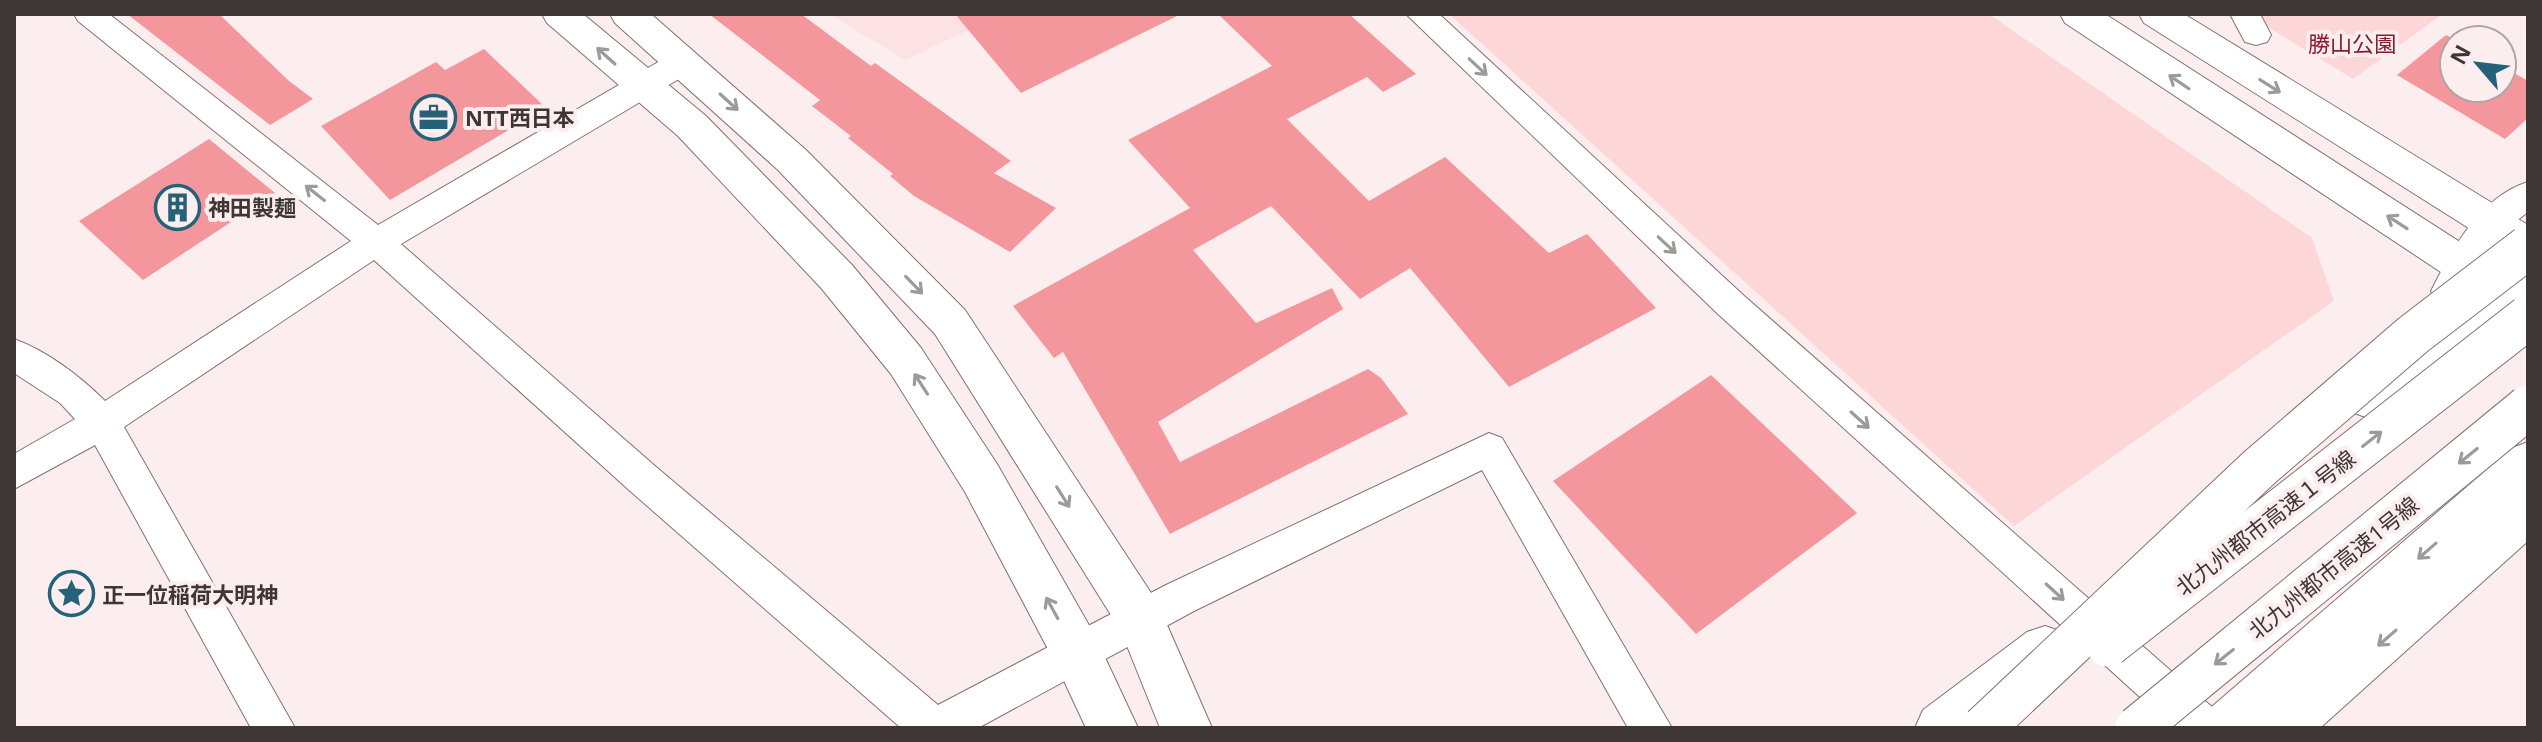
<svg xmlns="http://www.w3.org/2000/svg" width="2542" height="742" font-family="'Noto Sans','Noto Sans JP',sans-serif">
<rect width="100%" height="100%" fill="#fceeee"/>
<path fill="#fce2e2" d="M829 14H1002L906 60Z"/>
<path fill="#fdd7d8" d="M1449 14H1989L2312 238 2334 301 2014 526Z
M2247 14H2443L2353 79Z"/>
<path fill="#f4979d" d="M127 14H219L289 81 313 99 270 125Z
M709 14H801L871 66 875 63 1011 161 994 173 1056 208 1010 252 914 196 890 176 893 174 848 138 851 136 812 106 820 100Z
M955 14H1181L1021 93Z
M1218 14H1349L1416 74 1383 92 1367 77 1287 119 1369 201 1445 157 1549 253 1587 234 1656 308 1509 387 1410 268 1360 299 1271 206 1193 250 1256 323 1332 288 1343 309 1158 422 1180 462 1368 369 1381 378 1408 414 1170 534 1063 352 1054 358 1013 306 1190 208 1128 140 1272 66Z
M2446 35 2456 40 2454 88H2502V66L2528 81V118L2505 139 2397 75Z
M484 49 546 108 390 200 321 126 436 62 445 70Z
M209 139 275 193 143 280 79 221Z
M1711 375 1857 513 1696 634 1553 481Z"/>
<g fill="none" stroke-linecap="round" stroke-linejoin="round">
<defs>
<path id="street" d="M74 14H109L378 225 672 54 683 51 694 54 698 62 694 70 401 244 655 466 938 705 1166 585 1489 433 1502 438 1672 728H1628L1482 470 1194 611 978 728H901L629 490 374 260 124 427 295 728H251L95 445 14 489V454L75 419 60 403 14 373V339C47 351 80 376 105 401L351 241 78 21Z
M1406 14H1439L1742 294 2220 714 2226 728H2174L1718 314Z
M2230 14H2260L2271 35 2267 42 2256 45 2245 42Z
M2528 182V212L2503 231 2460 301 2448 305 2436 301 2431 291C2452 249 2480 197 2528 182Z"/>
<path id="secondary" d="M542 14H583L706 116 852 265 921 348 997 464 1094 634 1138 728H1086L1058 668 965 492 891 374 822 289 678 136 547 23Z
M610 14H651L806 150 965 310 1157 602 1212 728H1160L1121 631 935 334 778 170 615 23Z
M2060 14H2105L2502 269 2514 265 2528 270V312L2515 316 2506 313 2384 412 2368 418 2352 412 2346 399 2352 386 2471 292 2065 23Z
M2139 14H2184L2528 225V261L2513 256 2144 23Z
M2528 442V491L2264 728H2200L2208 710 2512 448Z
M2045 626 2063 632 2070 649 2063 666 1982 728H1915L1923 710 2027 632Z"/>
<path id="highway" d="M2528 490V541L2320 728H2255L2263 710 2511 496Z"/>
</defs>
<use href="#street" stroke="#857071" stroke-width="2"/>
<use href="#secondary" stroke="#857071" stroke-width="2"/>
<use href="#highway" stroke="#857071" stroke-width="2"/>
<use href="#street" fill="#fff" fill-rule="evenodd"/>
<use href="#secondary" fill="#fff" fill-rule="evenodd"/>
<use href="#highway" fill="#fff" fill-rule="evenodd"/>
<defs>
<path id="highway-bridge" d="M2108 645 2528 317
M1983 728 2260 467 2413 335 2528 247
M2137 728 2528 407"/>
</defs>
<use href="#highway-bridge" stroke="#857071" stroke-width="45" stroke-linecap="butt"/>
<use href="#highway-bridge" stroke="#fff" stroke-width="43"/>
</g>
<defs><path id="oneway-shaft" d="M-6 0H5M1.5-3L5.5 0L1.5 3" fill="none" stroke-width="1.6" stroke-linecap="round" stroke-linejoin="round" transform="scale(2)"/></defs>
<g stroke="#9e9a9a">
<use href="#oneway-shaft" transform="translate(606 56) rotate(-138)"/>
<use href="#oneway-shaft" transform="translate(1478 67) rotate(43)"/>
<use href="#oneway-shaft" transform="translate(2179 82) rotate(-146)"/>
<use href="#oneway-shaft" transform="translate(2270 86) rotate(32)"/>
<use href="#oneway-shaft" transform="translate(729 102) rotate(42)"/>
<use href="#oneway-shaft" transform="translate(315 193) rotate(-142)"/>
<use href="#oneway-shaft" transform="translate(2397 222) rotate(-147)"/>
<use href="#oneway-shaft" transform="translate(1667 245) rotate(43)"/>
<use href="#oneway-shaft" transform="translate(914 285) rotate(46)"/>
<use href="#oneway-shaft" transform="translate(921 384) rotate(-123)"/>
<use href="#oneway-shaft" transform="translate(1860 420) rotate(42)"/>
<use href="#oneway-shaft" transform="translate(2372 439) rotate(-38)"/>
<use href="#oneway-shaft" transform="translate(2468 456) rotate(141)"/>
<use href="#oneway-shaft" transform="translate(1063 497) rotate(58)"/>
<use href="#oneway-shaft" transform="translate(2427 551) rotate(139)"/>
<use href="#oneway-shaft" transform="translate(2055 592) rotate(42)"/>
<use href="#oneway-shaft" transform="translate(1052 608) rotate(-119)"/>
<use href="#oneway-shaft" transform="translate(2387 638) rotate(139)"/>
<use href="#oneway-shaft" transform="translate(2224 657) rotate(141)"/>
</g>
<defs>
<symbol id="office-ring" viewBox="-11 -11 22 22"><circle r="9.5" fill="#fceeee" stroke="#256179" stroke-width="1.5"/><path d="M-6-3h4V-5.5h4V-3h4V5H-6ZM-1-4.5V-3h2v-1.5ZM-6 0V1H6V0Z" fill="#256179"/></symbol>
<symbol id="building-ring" viewBox="-11 -11 22 22"><circle r="9.5" fill="#fceeee" stroke="#256179" stroke-width="1.5"/><path d="M-4-6H4V6H1V3H-1V6H-4ZM-2.5-4.3h1.7v1.8h-1.7ZM.8-4.3h1.7v1.8H.8ZM-2.5-1h1.7V.8h-1.7ZM.8-1h1.7V.8H.8Z" fill="#256179"/></symbol>
<symbol id="sight-ring" viewBox="-11 -11 22 22"><circle r="9.5" fill="#fceeee" stroke="#256179" stroke-width="1.5"/><path d="M0-6L1.8-2.2L6-1.7L2.9 1.2L3.7 5.4L0 3.3L-3.7 5.4L-2.9 1.2L-6-1.7L-1.8-2.2Z" fill="#256179"/></symbol>
</defs>
<g fill-rule="evenodd">
<use href="#office-ring" x="408" y="92" width="51" height="51"/>
<use href="#building-ring" x="152" y="182" width="51" height="51"/>
<use href="#sight-ring" x="46" y="568" width="51" height="51"/>
</g>
<g text-anchor="middle" dominant-baseline="central" stroke-width="8" stroke-linejoin="round" paint-order="stroke">
<g font-size="22" fill="#871b2f" stroke="#fceeee">
<text x="2352" y="43">勝山公園</text>
</g>
<g font-size="22" font-weight="bold" fill="#3e3535" stroke="#fceeee" text-anchor="start">
<text x="465" y="117">NTT西日本</text>
<text x="208" y="207">神田製麺</text>
<text x="102" y="594">正一位稲荷大明神</text>
</g>
<g font-size="22" fill="#3e3535" stroke="#fceeee">
<text transform="translate(2265 522) rotate(-38)">北九州都市高速１号線</text>
<text transform="translate(2333 567) rotate(-39)">北九州都市高速1号線</text>
</g>
</g>
<rect width="2542" height="742" fill="none" stroke="#3e3535" stroke-width="32"/>
<g transform="translate(2478 64) rotate(298)"><circle r="38" fill="#fceeee" stroke="#b0a4a4" stroke-width="2"/>
<path d="M0-6L14 30L0 20L-14 30Z" fill="#256179"/>
<text y="-12" font-size="22" font-weight="bold" text-anchor="middle" fill="#3e3535">N</text>
</g>
</svg>
